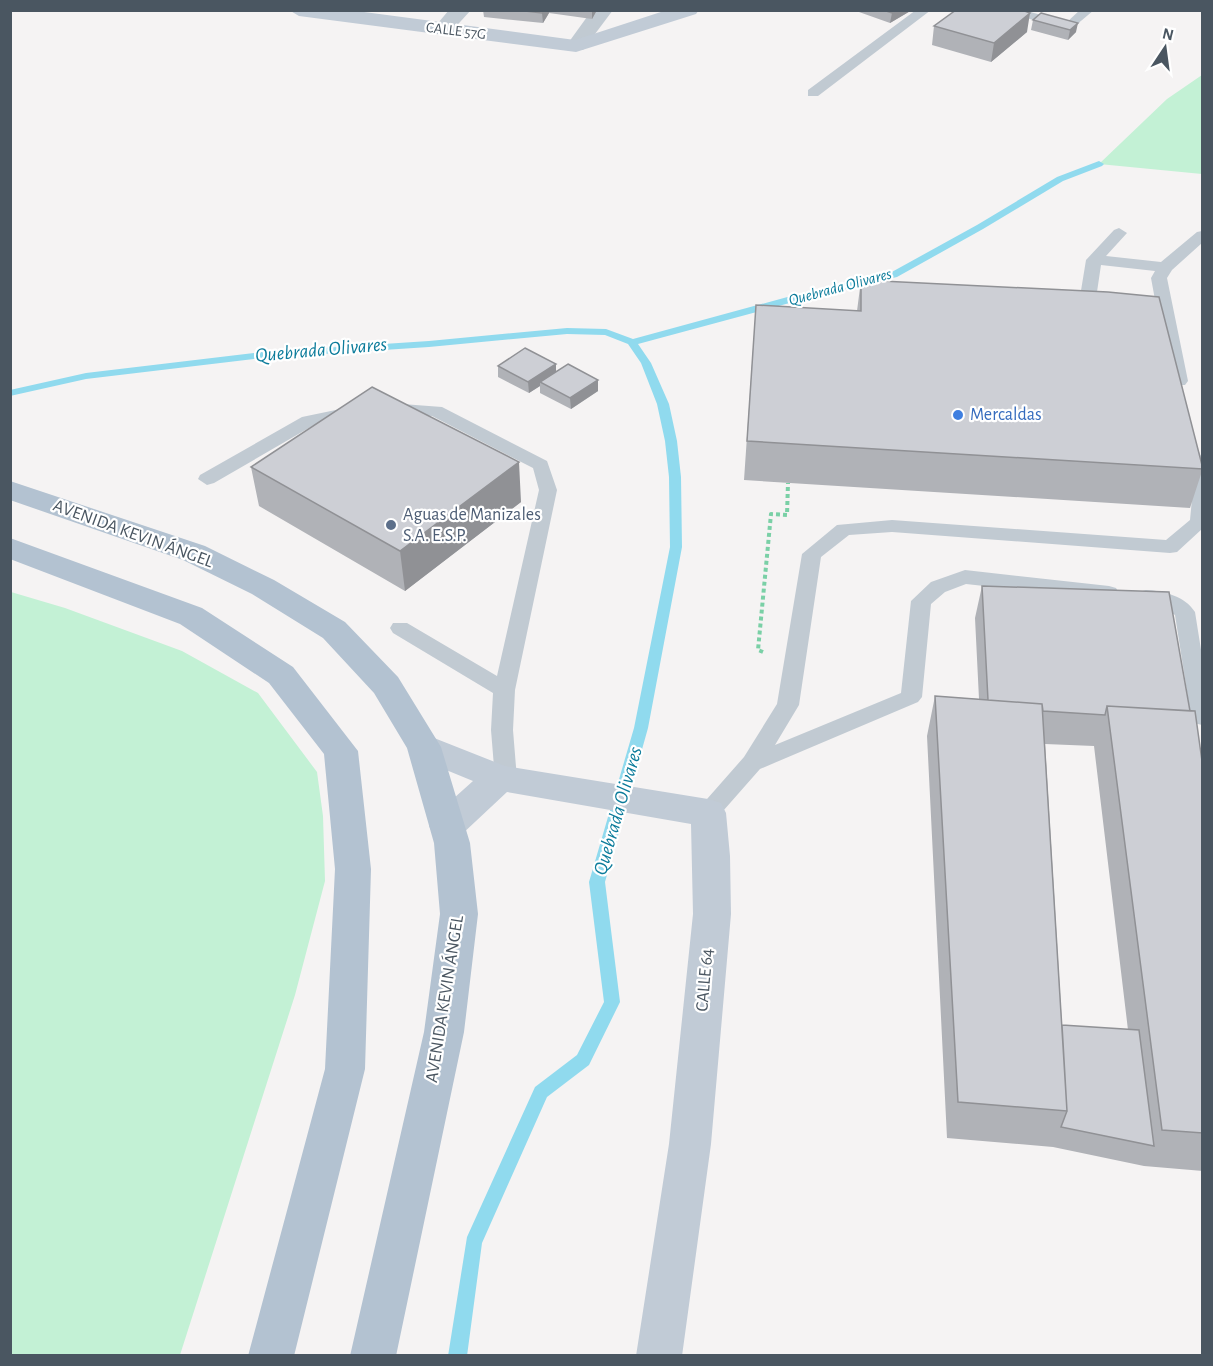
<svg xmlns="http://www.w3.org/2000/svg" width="1213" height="1366" font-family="'Alegreya Sans',sans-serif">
<rect width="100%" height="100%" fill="#f5f3f3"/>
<path fill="#c3f1d5" d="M1202 75V174L1099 164 1167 99Z
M11 592 65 608 182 651 258 693 317 772 323 816 325 881 295 995 180 1355H11Z"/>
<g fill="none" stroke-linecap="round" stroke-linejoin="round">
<path fill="#90daee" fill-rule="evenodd" d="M1099 161 1104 164 1102 166 1063 181 983 229 897 277 808 298 638 344 651 363 669 404 677 441 681 477 682 547 648 728 605 882 620 1002 589 1065 547 1097 482 1243 467 1356H448L467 1237 535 1087 577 1055 604 1002 589 882 634 728 670 547 669 477 665 441 657 404 641 363 628 344 605 335 567 334 429 347 262 358 86 379 10 396V390L86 373 262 352 429 341 567 328 606 329 633 339 802 293 890 273 977 225 1057 177Z"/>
<path stroke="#7ad0a6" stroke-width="4" stroke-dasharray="4 3" stroke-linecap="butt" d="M763 652 758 650 771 514 787 515 788 483"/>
<path fill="#c1cad2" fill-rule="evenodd" d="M916 10H931L818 96H808V90Z
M1001 10H1023L1067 22 1080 10H1094L1069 31Z
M1119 228 1127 233 1106 256 1161 262 1197 232 1202 231V243L1172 270 1167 278 1188 381 1185 385H1173L1170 381 1151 278 1155 271 1101 265 1094 312 1097 316 1089 321 1077 315 1086 260 1114 230Z
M389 403 442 407 547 461 557 490 515 690 513 730 517 779 514 785 506 787 498 785 495 779 491 730 493 693 393 633 390 628 393 623H407L497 676 539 490 533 468 432 416 383 412 380 408Z
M355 406 364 411 361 415 314 425 214 483 207 485 198 479 200 475 302 417Z
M1193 450 1199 452 1202 458V529L1177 552 1170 553 892 532 849 535 821 557 799 705 775 745 901 693 911 601 931 582 965 570 1109 586 1116 588 1119 593 1116 598 1109 600 966 584 945 592 931 604 922 697 918 702 760 769 716 819 708 822 700 819 697 813 700 807 744 757 777 704 802 554 837 525 892 520 1166 540 1190 520 1192 499 1184 456Z
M1146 590C1164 591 1185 596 1195 612L1202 656V725L1194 723 1191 717 1175 615 1159 605 1139 602 1136 597 1139 592Z"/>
<path fill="#c1cad2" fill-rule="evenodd" d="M449 10H471L450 33H436L433 29Z
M592 10H613L583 50H569L566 46Z"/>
<path fill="#c1cbd6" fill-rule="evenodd" d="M289 10H349L575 40 667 10H699L696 14 576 52 299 16Z
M424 734 505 766 708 799 721 803 726 813 730 856 731 914 711 1144 682 1356H636L669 1144 693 914 691 824 507 792 460 836 447 840 434 836 429 826 434 816 473 781 412 756 407 747 412 738Z"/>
<path fill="#b3c2d1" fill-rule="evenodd" d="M10 481 205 546 274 580 345 622 398 677 441 747 470 843 478 914 464 1032 396 1356H350L424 1032 440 914 434 843 407 748 374 693 323 638 252 594 183 560 10 500Z
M10 538 202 608 293 667 358 751 371 869 365 1069 294 1356H248L325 1069 335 869 324 754 269 683 180 624 10 559Z"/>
</g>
<path fill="#b0b2b7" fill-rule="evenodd" d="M483 10H597L592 19 549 13 543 23 484 17Z
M859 10H912L890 23 859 12Z
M1041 13 1076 32 1068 40 1031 30 1033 20Z
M934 26 1027 32 991 62 932 45Z
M861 280 1203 468 1190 508 744 480 756 305 857 311Z
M556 364V371L598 380V391L571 409 540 393V386L529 393 498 377V366Z
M251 467 521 502 405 591 259 506Z
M982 586 1190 711 1203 768V1171L1144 1166 1053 1147 947 1138 927 736 935 696 979 699 975 618ZM1045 744 1094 746 1128 1030 1062 1025Z"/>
<path fill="#909195" d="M544 10H549V13L543 23 542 13Z
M592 10H597L592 19Z
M897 10H912L890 23 892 13Z
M1030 13 1027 32 991 62 994 43Z
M1078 23 1076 32 1068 40 1070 30Z
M556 364V375L540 382V386L529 393 528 382Z
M598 380V391L571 409 570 398Z
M519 462 521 502 405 591 400 551Z"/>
<path fill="#cdcfd5" stroke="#909195" stroke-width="1.5" d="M516 10H544L542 13Z
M883 10H897L892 13Z
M956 10H1022L1030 13 994 43 934 26Z
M1041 13 1078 23 1070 30 1033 20Z
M861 280 1108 292 1159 297 1203 469 747 441 756 305 861 311Z
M525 348 556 364 528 382 498 366Z
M568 364 598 380 570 398 540 382Z
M372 387 519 462 400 551 251 467Z
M982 586 1169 592 1190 711 1107 706 1105 715 1043 711 1042 704 988 700Z
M935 696 1042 704 1067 1111 958 1102Z
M1107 706 1195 711 1203 768V1133L1162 1130Z
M1062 1025 1139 1030 1154 1146 1061 1127 1067 1111Z"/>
<circle fill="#3f7fe0" stroke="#fff" stroke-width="2" cx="958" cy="415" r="6"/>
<circle fill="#5c6f8a" stroke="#fff" stroke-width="2" cx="391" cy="525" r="6"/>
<g text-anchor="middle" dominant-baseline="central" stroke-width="4.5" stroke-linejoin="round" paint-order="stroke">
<g font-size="15" fill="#4a5661" stroke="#fff">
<text transform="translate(456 31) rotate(7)">CALLE 57G</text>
</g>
<g font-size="16" font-style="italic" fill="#0c7c9b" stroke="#fff">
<text transform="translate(840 287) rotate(-15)">Quebrada Olivares</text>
</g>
<g font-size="18" fill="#366cbe" stroke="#fff" text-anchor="start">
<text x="970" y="415">Mercaldas</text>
</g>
<g font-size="18" fill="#4e5e75" stroke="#fff" text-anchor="start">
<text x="403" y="515">Aguas de Manizales<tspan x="403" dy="21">S.A. E.S.P.</tspan></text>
</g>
<g font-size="18" fill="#4a5661" stroke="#fff">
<text transform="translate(133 534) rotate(20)">AVENIDA KEVIN ÁNGEL</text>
<text transform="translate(705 980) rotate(-85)">CALLE 64</text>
<text transform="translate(445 999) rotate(-81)">AVENIDA KEVIN ÁNGEL</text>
</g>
<g font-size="20" font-style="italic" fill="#0c7c9b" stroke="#fff">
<text transform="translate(321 350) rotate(-5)">Quebrada Olivares</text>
<text transform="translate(618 811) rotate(-74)">Quebrada Olivares</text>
</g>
</g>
<rect width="1213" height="1366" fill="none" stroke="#4a5661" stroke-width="24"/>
<g transform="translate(1165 48) rotate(13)" stroke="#ffffff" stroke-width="4.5" paint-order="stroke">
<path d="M0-4.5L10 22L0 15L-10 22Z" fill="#4a5661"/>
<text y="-9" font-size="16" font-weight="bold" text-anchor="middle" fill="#4a5661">N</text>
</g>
</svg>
